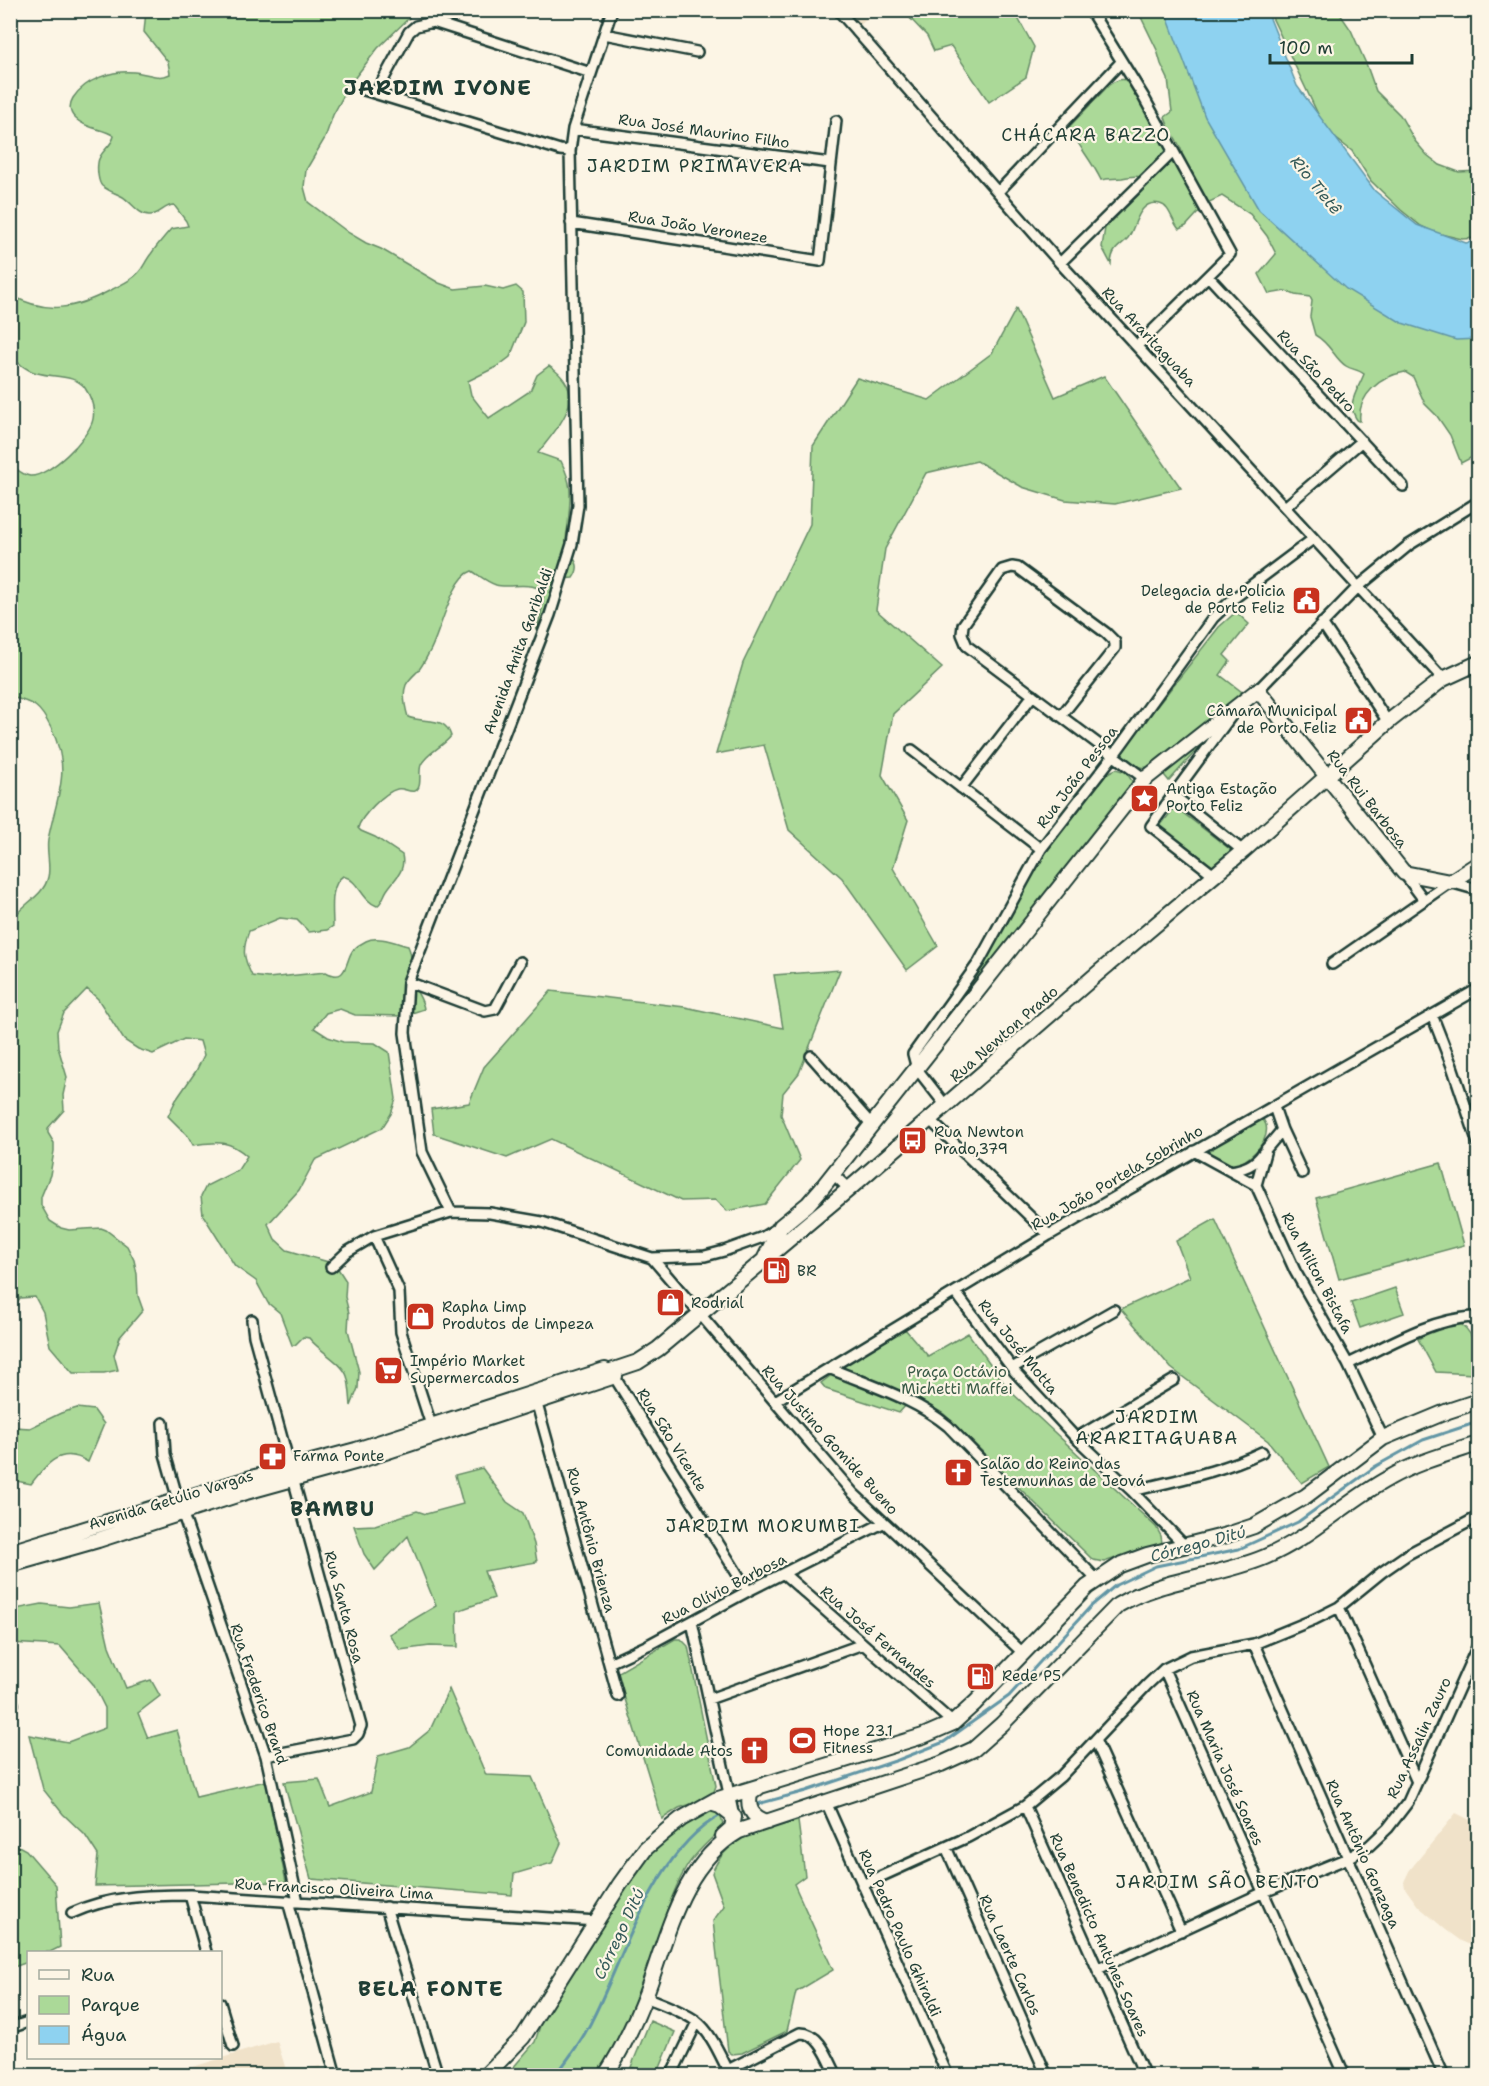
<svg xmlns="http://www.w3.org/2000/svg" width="1489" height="2086" font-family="'Shantell Sans',sans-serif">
<rect width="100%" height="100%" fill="#fcf5e5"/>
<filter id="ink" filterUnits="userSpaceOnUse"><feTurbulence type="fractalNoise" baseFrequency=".0167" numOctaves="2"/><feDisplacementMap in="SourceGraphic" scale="12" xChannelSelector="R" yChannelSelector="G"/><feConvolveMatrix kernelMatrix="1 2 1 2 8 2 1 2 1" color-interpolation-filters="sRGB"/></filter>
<g filter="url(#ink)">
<path fill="#f0e2c9" d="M845 11H876L858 27Z
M1456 1813 1478 1824V1943L1468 1944 1461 1941 1446 1930 1418 1906 1405 1888 1404 1882 1409 1871Z
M277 2041 287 2073 320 2066 322 2075H167Z"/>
<path fill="#abd998" stroke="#658b66" stroke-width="1.5" d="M146 11H410L409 18 378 48 350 84 333 115 325 138 306 170 304 187 308 202 349 233 366 243 381 249 439 283 455 289 485 286 503 290 516 286 523 292 524 322 510 357 498 366 468 381 471 395 489 418 530 391 537 375 549 366C591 394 560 424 538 453L561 461C574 488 570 497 568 526 567 531 565 539 567 545 570 559 584 562 573 578L562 579 557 584 536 631C538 621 545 605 543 595 539 579 509 589 496 585 487 582 480 576 472 571 452 577 440 633 430 651 426 658 423 665 418 671 414 675 409 679 406 685 402 695 405 707 408 717 425 724 445 715 451 736 443 747 426 753 421 765 418 772 423 788 415 791 409 793 403 787 397 789 385 792 361 816 358 828L361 831 375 837 402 855C406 871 395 878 387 890 383 896 383 902 377 906 362 901 359 880 343 876 329 885 333 911 333 926L327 930 309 932 297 920 280 918 249 931C242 950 243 957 252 976L268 978 326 972C348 984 345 960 353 950 356 947 362 943 366 941 378 935 396 943 408 946 414 958 410 969 412 981 415 991 423 999 424 1009L403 1016 355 1015 340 1009 326 1013 314 1028 328 1037 343 1042 375 1043 389 1052 396 1099 391 1114 382 1128 315 1160 299 1190 268 1224 275 1239 287 1250 335 1264 346 1281 345 1297 349 1313 348 1330 359 1372 358 1388 351 1406C350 1396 350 1385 347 1376 342 1362 319 1351 309 1338L303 1337 295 1345H292L280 1313 268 1303 256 1281 235 1266 203 1215 201 1196 206 1186 238 1170 247 1156C228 1139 217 1142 193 1145L188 1136 168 1116 176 1100 196 1071 204 1055 200 1041 184 1039 153 1054 138 1049 124 1040 98 999 87 989 64 1013 57 1031 58 1047 67 1077 63 1095 64 1110 48 1128V1133L54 1143V1151L50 1175 41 1197V1205L50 1221 61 1228 69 1230 101 1228 106 1230 127 1246 134 1260 137 1274 138 1296 143 1310 120 1337 114 1355 118 1370 104 1373H73L50 1346 43 1312 35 1297 20 1298 11 1311V1320V922C19 905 44 897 48 877 51 867 46 852 48 840 56 797 73 772 51 728 40 706 35 703 11 697V465C17 469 22 475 30 476 49 477 90 437 93 419 95 408 91 397 85 388 74 372 45 379 29 370 23 367 16 361 11 356V295C47 315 75 309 111 290 120 285 131 281 138 273 143 268 146 260 151 254 157 245 164 237 171 229L188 226 186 221 174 205C164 205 159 216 149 215 139 215 131 202 123 197 116 193 108 191 102 186 98 182 97 169 98 163 99 151 112 147 114 136 103 128 88 130 76 119 70 114 68 106 73 98 85 79 113 70 134 72 147 73 159 80 170 74L168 62 144 32Z
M903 11H1014L1034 47 1026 77 989 102 951 46 934 51 927 36 907 15 904 16Z
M1138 11H1197L1478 314V454L1461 463 1450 435 1437 416 1425 404 1413 377 1405 372C1381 376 1357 395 1360 421H1358C1345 405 1357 392 1364 374 1358 369 1352 370 1346 366 1334 358 1331 344 1315 335L1310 317 1312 301 1310 297 1295 295 1286 291 1269 294 1259 274 1276 254 1267 236 1250 214 1222 196 1207 203 1186 226 1179 229C1172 222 1170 206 1160 204 1138 198 1135 230 1128 238 1119 248 1112 248 1111 264L1102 247 1105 228 1140 193C1149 173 1136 175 1122 178 1115 179 1108 178 1101 180 1092 161 1078 146 1069 127L1109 85C1148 56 1146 150 1180 155L1182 152C1178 139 1168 130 1165 117L1172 112 1168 79 1161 64 1157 50Z
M1269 11H1338L1351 30 1367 66 1376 91 1400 115 1415 141 1427 155 1440 165 1459 172 1478 171V238L1462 239 1436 233 1421 226 1401 210 1371 181 1352 151 1326 131Z
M1016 309 1055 397 1104 376 1181 488 1115 504 1065 500 1022 487 977 461 926 473 885 549 876 610 942 668 893 714 882 775 908 820 893 868 938 946 907 970 842 878 789 830 764 745 716 754 743 663 810 524 813 446 857 378 929 400 992 353Z
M1236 612 1249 624 1224 655 1230 661 1220 675 1246 695 1148 767C1138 769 1128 764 1122 756V751L1219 627Z
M1211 734 1169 781 1160 770Z
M1116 769 1126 772 1132 781V786L919 1055V1052L983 964 1046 852 1107 773Z
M1175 807 1231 850 1212 866 1160 826Z
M840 970 799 1073 783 1093 781 1115 800 1160 765 1204 727 1211 716 1200 681 1201 551 1139 507 1158 434 1134 431 1109 469 1103 484 1067 551 991 685 1007 783 1028 774 975Z
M1262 1117C1263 1120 1265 1122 1266 1125 1270 1142 1247 1164 1232 1165 1223 1165 1214 1158 1206 1153L1205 1148Z
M1441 1163 1464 1245 1339 1279 1316 1198Z
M1215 1219 1329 1467 1302 1483 1268 1441 1171 1368 1121 1309 1190 1277 1176 1241Z
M1395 1288 1404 1313 1360 1328 1351 1303Z
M1454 1324 1462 1325C1475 1334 1478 1356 1478 1371L1474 1374 1436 1372 1418 1339 1436 1329Z
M905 1329 928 1356 968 1333 1009 1390 1156 1527 1161 1536 1162 1543 1104 1562 1093 1560 944 1414 912 1395 843 1370 842 1366Z
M834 1373 906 1405 899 1413 826 1389 821 1383Z
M77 1408 94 1410 104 1424 88 1462C61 1445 46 1464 31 1484L11 1480V1420L14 1427 30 1428 61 1413Z
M482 1468 507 1502 523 1513 534 1544 537 1562 484 1571 494 1598 457 1611 458 1647 430 1646 400 1650 389 1634 436 1606 408 1536 375 1570 364 1554 354 1526 375 1525 417 1511 426 1514 463 1504 455 1475Z
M99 1603 109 1646 126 1688 151 1680 160 1696 138 1713 148 1738 177 1730 196 1797 266 1781 286 1882 95 1886 98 1855 85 1835 63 1814 43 1789 29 1735 68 1742 105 1728V1708L93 1684 60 1646 11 1643 10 1610 42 1604 69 1607Z
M675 1639H681L688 1646 716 1786 713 1794 703 1800 679 1808 662 1819 617 1673Z
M449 1689 486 1775 532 1777 561 1843 552 1863 514 1874 512 1895 311 1879 284 1782 319 1779 330 1807 371 1792 378 1756 409 1747 430 1730Z
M709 1810C719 1812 722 1816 723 1827 711 1840 695 1852 686 1868 663 1907 657 1952 641 1994 630 2022 615 2051 598 2075L506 2076 535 2042 544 2013 621 1892 649 1855 664 1838 683 1823Z
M798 1821 805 1876 794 1884 833 1970 796 1992 787 2031 742 2053 732 2054 728 2051 713 1921 724 1906 712 1873C726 1836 764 1829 798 1821Z
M11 1842 26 1850 56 1885 60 1947 50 1952H28V1962L11 1968Z
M650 2021 675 2032 657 2075H650L631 2067Z"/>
<path fill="#8ed2f0" stroke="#6296a5" stroke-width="1.5" d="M1165 11H1267L1297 86 1375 191 1417 225 1466 243 1478 240V339L1456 340 1402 323 1346 289 1259 210 1205 117Z"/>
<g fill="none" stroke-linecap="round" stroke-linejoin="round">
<path stroke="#6296a5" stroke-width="3" d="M754 1805 806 1791 898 1760 944 1742 1009 1696 1090 1607 1116 1585 1156 1566 1239 1549 1298 1522 1376 1466 1423 1440 1478 1422
M555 2076C569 2058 584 2038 593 2018 625 1954 655 1850 721 1815"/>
<defs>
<path id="street" d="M838 10 1060 263 1443 679
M1090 10 1143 96 1230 254 1137 346
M604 34 697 52
M364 90 560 150 570 151
M376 93 409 32 416 26 433 22 591 73
M573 129 830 163
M998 192 1121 62
M571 223 820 261 836 121
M1060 263 1173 152
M1208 276 1403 486
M1285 507 1362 441
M1322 623 1388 722
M1258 690 1358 587 1409 545 1478 502
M1061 716 1115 648V642L1106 633 1018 568 1012 567 1002 570 963 625 962 634 967 646 1145 779
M912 750 1041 849
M961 788 1033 695
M1173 795 1231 716
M1404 873 1424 900
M1214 875 1151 826 1173 795 1243 851
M1332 964 1450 882 1478 890
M408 982 485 1011 495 1009 520 962
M1432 1015 1452 1066 1478 1143
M811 1056 872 1125
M946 1106 917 1069 913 1054 979 962 1041 849 1113 756 1213 618 1233 599 1313 539
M930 1120 1049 1235
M1282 1130 1302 1173
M1194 1151 1256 1185 1295 1271 1348 1364 1383 1438
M1230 1171C1244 1169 1255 1165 1263 1153
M833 1174 849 1189
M1256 1185 1266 1149 1282 1130 1274 1107
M451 1212 422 1152 405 1033 408 982 550 615 572 544 578 505 570 151 573 129 612 10
M374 1236 399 1291 401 1332 433 1431
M652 1258 853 1493 1024 1654
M331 1267 347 1252 374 1236 451 1212 490 1213 542 1222 652 1258 705 1256 724 1251 763 1237 779 1227
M956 1293 1015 1372 1076 1438 1132 1491 1185 1546
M252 1320 254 1336 361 1726 358 1734 353 1739 266 1756
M1348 1364C1387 1346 1428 1320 1472 1317L1478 1325
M829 1368C869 1385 914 1398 948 1426L1097 1580
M1012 1368 1114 1310
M612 1373 748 1591
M535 1397 618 1696
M775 1401 1049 1235 1478 989
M163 1423 165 1454 178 1500 266 1756 298 1902
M1076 1438 1174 1380
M1132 1491C1176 1480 1221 1472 1262 1452
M784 1574 953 1723
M1339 1607 1417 1782
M692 1622 734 1817
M1254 1644 1444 2076
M609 1663 648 1645 748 1591 883 1523
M1164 1669 1345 2076
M10 1699 13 1704
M709 1699 863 1644
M1095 1740 1181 1931
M826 1802 948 2076
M1025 1806 1145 2076
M946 1847 1047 2076
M862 1885 968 1837 1025 1806 1061 1776 1147 1685 1164 1669 1191 1656 1254 1644 1315 1619 1339 1607 1382 1572 1408 1554 1478 1517
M190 1895 206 1952
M288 1901 336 2076
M386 1907 438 2076
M72 1913C109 1896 150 1895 190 1895L597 1921
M1098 1969 1264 1892 1348 1858 1369 1846 1388 1828 1408 1802 1478 1645
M645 1997C662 2004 681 2010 696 2021 712 2033 721 2058 731 2076
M220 2003 233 2046
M10 2028 28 2022
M728 2070 800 2033C820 2032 829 2061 837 2076
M671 2076 697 2022"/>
<path id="secondary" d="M765 1258 781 1226 808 1204 821 1189 1145 779 1258 690 1404 873 1450 882 1478 864
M611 1371 638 1362 658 1349 849 1189 1097 974 1243 851 1388 722 1443 679 1478 663
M10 1552 244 1480 356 1450 605 1370
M10 1565 98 1540 246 1492 358 1461 615 1376
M759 1787 750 1794C747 1809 752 1817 767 1822
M710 1803 720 1806 734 1817 732 1828 723 1836
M485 2076 523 2037 620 1884 646 1848 666 1831 681 1819 715 1800 923 1736 953 1723 975 1703 1087 1587 1120 1565 1147 1555 1227 1535 1254 1526 1306 1496 1383 1438 1448 1411 1478 1401
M605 2076C622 2050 635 2022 646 1994 668 1935 681 1865 739 1831L941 1764 974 1749 1002 1724 1118 1605C1163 1578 1218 1577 1265 1557 1311 1538 1346 1501 1389 1478 1417 1462 1447 1454 1478 1444"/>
</defs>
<use href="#street" stroke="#1f3d34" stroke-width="14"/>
<use href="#secondary" stroke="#1f3d34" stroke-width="18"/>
<use href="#street" stroke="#fcf5e5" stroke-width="9"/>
<use href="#secondary" stroke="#fcf5e5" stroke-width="14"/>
</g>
</g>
<defs>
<symbol id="civic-square" viewBox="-11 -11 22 22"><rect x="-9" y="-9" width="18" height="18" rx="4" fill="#c8321e" stroke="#fcf5e5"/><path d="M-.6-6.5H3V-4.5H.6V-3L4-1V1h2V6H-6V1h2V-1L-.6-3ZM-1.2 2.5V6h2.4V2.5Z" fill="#fff"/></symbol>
<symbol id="sight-square" viewBox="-11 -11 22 22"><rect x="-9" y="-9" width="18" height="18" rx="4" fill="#c8321e" stroke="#fcf5e5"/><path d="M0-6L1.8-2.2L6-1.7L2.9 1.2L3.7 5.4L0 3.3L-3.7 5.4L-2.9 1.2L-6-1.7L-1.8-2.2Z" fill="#fff"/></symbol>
<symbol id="bus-square" viewBox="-11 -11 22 22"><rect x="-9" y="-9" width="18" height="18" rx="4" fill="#c8321e" stroke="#fcf5e5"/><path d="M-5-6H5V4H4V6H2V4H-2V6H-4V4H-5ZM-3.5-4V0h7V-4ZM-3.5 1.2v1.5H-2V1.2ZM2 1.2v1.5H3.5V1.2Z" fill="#fff"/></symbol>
<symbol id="fuel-square" viewBox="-11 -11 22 22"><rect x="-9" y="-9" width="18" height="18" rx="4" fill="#c8321e" stroke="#fcf5e5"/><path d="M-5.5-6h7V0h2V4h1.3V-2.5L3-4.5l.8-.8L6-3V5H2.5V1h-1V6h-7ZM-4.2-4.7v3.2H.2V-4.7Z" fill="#fff"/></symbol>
<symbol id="shop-square" viewBox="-11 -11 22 22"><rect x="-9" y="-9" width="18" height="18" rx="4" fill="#c8321e" stroke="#fcf5e5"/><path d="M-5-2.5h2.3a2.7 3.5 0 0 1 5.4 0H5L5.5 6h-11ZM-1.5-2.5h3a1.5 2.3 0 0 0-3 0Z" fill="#fff"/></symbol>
<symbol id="supermarket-square" viewBox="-11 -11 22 22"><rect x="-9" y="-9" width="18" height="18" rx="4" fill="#c8321e" stroke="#fcf5e5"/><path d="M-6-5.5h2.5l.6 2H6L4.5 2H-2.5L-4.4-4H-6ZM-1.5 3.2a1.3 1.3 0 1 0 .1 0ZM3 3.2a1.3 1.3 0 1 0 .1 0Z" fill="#fff"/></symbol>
<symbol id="pharmacy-square" viewBox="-11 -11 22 22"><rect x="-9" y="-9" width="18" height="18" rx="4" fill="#c8321e" stroke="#fcf5e5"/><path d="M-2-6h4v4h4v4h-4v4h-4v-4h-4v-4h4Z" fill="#fff"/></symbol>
<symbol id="church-square" viewBox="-11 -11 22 22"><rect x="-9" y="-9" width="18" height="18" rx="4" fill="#c8321e" stroke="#fcf5e5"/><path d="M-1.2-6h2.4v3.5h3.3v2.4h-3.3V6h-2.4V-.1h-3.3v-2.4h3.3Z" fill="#fff"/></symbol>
<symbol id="stadium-square" viewBox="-11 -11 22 22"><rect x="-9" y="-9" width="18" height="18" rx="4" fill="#c8321e" stroke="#fcf5e5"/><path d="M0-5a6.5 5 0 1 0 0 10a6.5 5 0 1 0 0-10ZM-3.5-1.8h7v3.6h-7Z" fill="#fff"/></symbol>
</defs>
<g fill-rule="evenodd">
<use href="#civic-square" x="1290" y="584" width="33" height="33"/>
<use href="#civic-square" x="1342" y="704" width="33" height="33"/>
<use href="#sight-square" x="1128" y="782" width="33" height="33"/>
<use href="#bus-square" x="896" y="1124" width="33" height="33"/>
<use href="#fuel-square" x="760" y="1254" width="33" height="33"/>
<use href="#shop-square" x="654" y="1286" width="33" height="33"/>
<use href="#shop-square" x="404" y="1300" width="33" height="33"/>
<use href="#supermarket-square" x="372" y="1354" width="33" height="33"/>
<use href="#pharmacy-square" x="256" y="1440" width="33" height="33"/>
<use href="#church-square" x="942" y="1456" width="33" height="33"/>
<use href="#fuel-square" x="964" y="1660" width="33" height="33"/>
<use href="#stadium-square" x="786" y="1724" width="33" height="33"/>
<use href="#church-square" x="738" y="1734" width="33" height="33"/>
</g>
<g text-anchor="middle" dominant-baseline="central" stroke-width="4.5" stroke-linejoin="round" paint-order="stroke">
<g font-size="15" fill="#1f3d34" stroke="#fcf5e5">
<text transform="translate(704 131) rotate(8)">Rua José Maurino Filho</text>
<text transform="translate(698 227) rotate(9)">Rua João Veroneze</text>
<text transform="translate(1149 337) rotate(47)">Rua Araritaguaba</text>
<text transform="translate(1316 371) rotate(47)">Rua São Pedro</text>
<text transform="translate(518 651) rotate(-70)">Avenida Anita Garibaldi</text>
<text transform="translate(1077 777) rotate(-53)">Rua João Pessoa</text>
<text transform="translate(1367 799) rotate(52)">Rua Rui Barbosa</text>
<text transform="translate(1004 1034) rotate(-41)">Rua Newton Prado</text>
<text transform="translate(1117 1178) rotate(-30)">Rua João Portela Sobrinho</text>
<text transform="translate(1317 1273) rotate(62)">Rua Milton Bistafa</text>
<text transform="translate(1018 1347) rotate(51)">Rua José Motta</text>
<text transform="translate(672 1440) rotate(58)">Rua São Vicente</text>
<text transform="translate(830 1440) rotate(48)">Rua Justino Gomide Bueno</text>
<text transform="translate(171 1500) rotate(-17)">Avenida Getúlio Vargas</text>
<text transform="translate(591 1540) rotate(75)">Rua Antônio Brienza</text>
<text transform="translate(724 1589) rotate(-27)">Rua Olívio Barbosa</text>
<text transform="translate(344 1607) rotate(75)">Rua Santa Rosa</text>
<text transform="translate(878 1637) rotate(41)">Rua José Fernandes</text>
<text transform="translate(259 1694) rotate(71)">Rua Frederico Brand</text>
<text transform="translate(1419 1738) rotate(-65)">Rua Assalin Zauro</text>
<text transform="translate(1225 1768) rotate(66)">Rua Maria José Soares</text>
<text transform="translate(1363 1854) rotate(66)">Rua Antônio Gonzaga</text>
<text transform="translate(334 1889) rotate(3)">Rua Francisco Oliveira Lima</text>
<text transform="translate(900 1933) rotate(66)">Rua Pedro Paulo Ghiraldi</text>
<text transform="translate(1099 1935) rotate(66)">Rua Benedicto Antunes Soares</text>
<text transform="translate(1010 1955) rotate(66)">Rua Laerte Carlos</text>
</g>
<g font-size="15" fill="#1f3d34" stroke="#fcf5e5" text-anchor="start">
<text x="1285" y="591" text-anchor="end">Delegacia de Policia<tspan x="1285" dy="17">de Porto Feliz</tspan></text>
<text x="1337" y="711" text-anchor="end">Câmara Municipal<tspan x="1337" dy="17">de Porto Feliz</tspan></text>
<text x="1166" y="789">Antiga Estação<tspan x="1166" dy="17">Porto Feliz</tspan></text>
<text x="934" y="1132">Rua Newton<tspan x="934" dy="17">Prado,379</tspan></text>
<text x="797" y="1271">BR</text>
<text x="691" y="1303">Rodrial</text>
<text x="442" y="1307">Rapha Limp<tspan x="442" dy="17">Produtos de Limpeza</tspan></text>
<text x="410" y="1361">Império Market<tspan x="410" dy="17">Supermercados</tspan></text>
<text x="293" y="1456">Farma Ponte</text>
<text x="980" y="1464">Salão do Reino das<tspan x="980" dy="17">Testemunhas de Jeová</tspan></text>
<text x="1002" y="1676">Rede P5</text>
<text x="823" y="1731">Hope 23.1<tspan x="823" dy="17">Fitness</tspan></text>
<text x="733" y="1751" text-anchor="end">Comunidade Atos</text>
</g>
<g font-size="15" fill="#3b5c48" stroke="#fcf5e5">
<text x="957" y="1372">Praça Octávio<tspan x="957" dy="17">Michetti Maffei</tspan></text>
</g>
<g font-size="16" font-style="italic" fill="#355b5a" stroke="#fcf5e5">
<text transform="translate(1316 185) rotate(51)">Rio Tietê</text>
<text transform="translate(1198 1544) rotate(-15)">Córrego Ditú</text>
<text transform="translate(619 1934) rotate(-65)">Córrego Ditú</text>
</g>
<g font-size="18" letter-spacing="1.5" fill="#1f3d34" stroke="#fcf5e5">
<text x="1086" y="135">CHÁCARA BAZZO</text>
<text x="695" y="166">JARDIM PRIMAVERA</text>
<text x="1157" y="1417">JARDIM<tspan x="1157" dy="21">ARARITAGUABA</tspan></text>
<text x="763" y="1526">JARDIM MORUMBI</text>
<text x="1218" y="1882">JARDIM SÃO BENTO</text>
</g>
<g font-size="21" font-weight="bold" letter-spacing="1.5" fill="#1f3d34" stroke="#fcf5e5">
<text x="438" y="88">JARDIM IVONE</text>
<text x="333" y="1509">BAMBU</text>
<text x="431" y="1989">BELA FONTE</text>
</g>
</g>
<rect width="1489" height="2086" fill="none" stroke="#fcf5e5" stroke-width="36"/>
<rect x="18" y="18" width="1453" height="2050" fill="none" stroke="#1f3d34" stroke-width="2" filter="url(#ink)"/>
<rect x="27" y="1951" width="195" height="108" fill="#fcf5e5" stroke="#a4ab9e" stroke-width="1.5"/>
<rect x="39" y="1970" width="30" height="9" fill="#fcf5e5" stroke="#a4ab9e" stroke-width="1.5"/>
<text x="81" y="1981" font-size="18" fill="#1f3d34">Rua</text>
<rect x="39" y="1996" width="30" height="18" fill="#abd998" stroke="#a4ab9e" stroke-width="1.5"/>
<text x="81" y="2011" font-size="18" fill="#1f3d34">Parque</text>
<rect x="39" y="2026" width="30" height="18" fill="#8ed2f0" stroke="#a4ab9e" stroke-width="1.5"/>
<text x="81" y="2041" font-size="18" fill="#1f3d34">Água</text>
<path d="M1270 54v9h142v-9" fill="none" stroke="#1f3d34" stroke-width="3"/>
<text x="1279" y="54" font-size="18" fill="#1f3d34" stroke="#fcf5e5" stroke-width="4.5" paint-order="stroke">100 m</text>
</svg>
